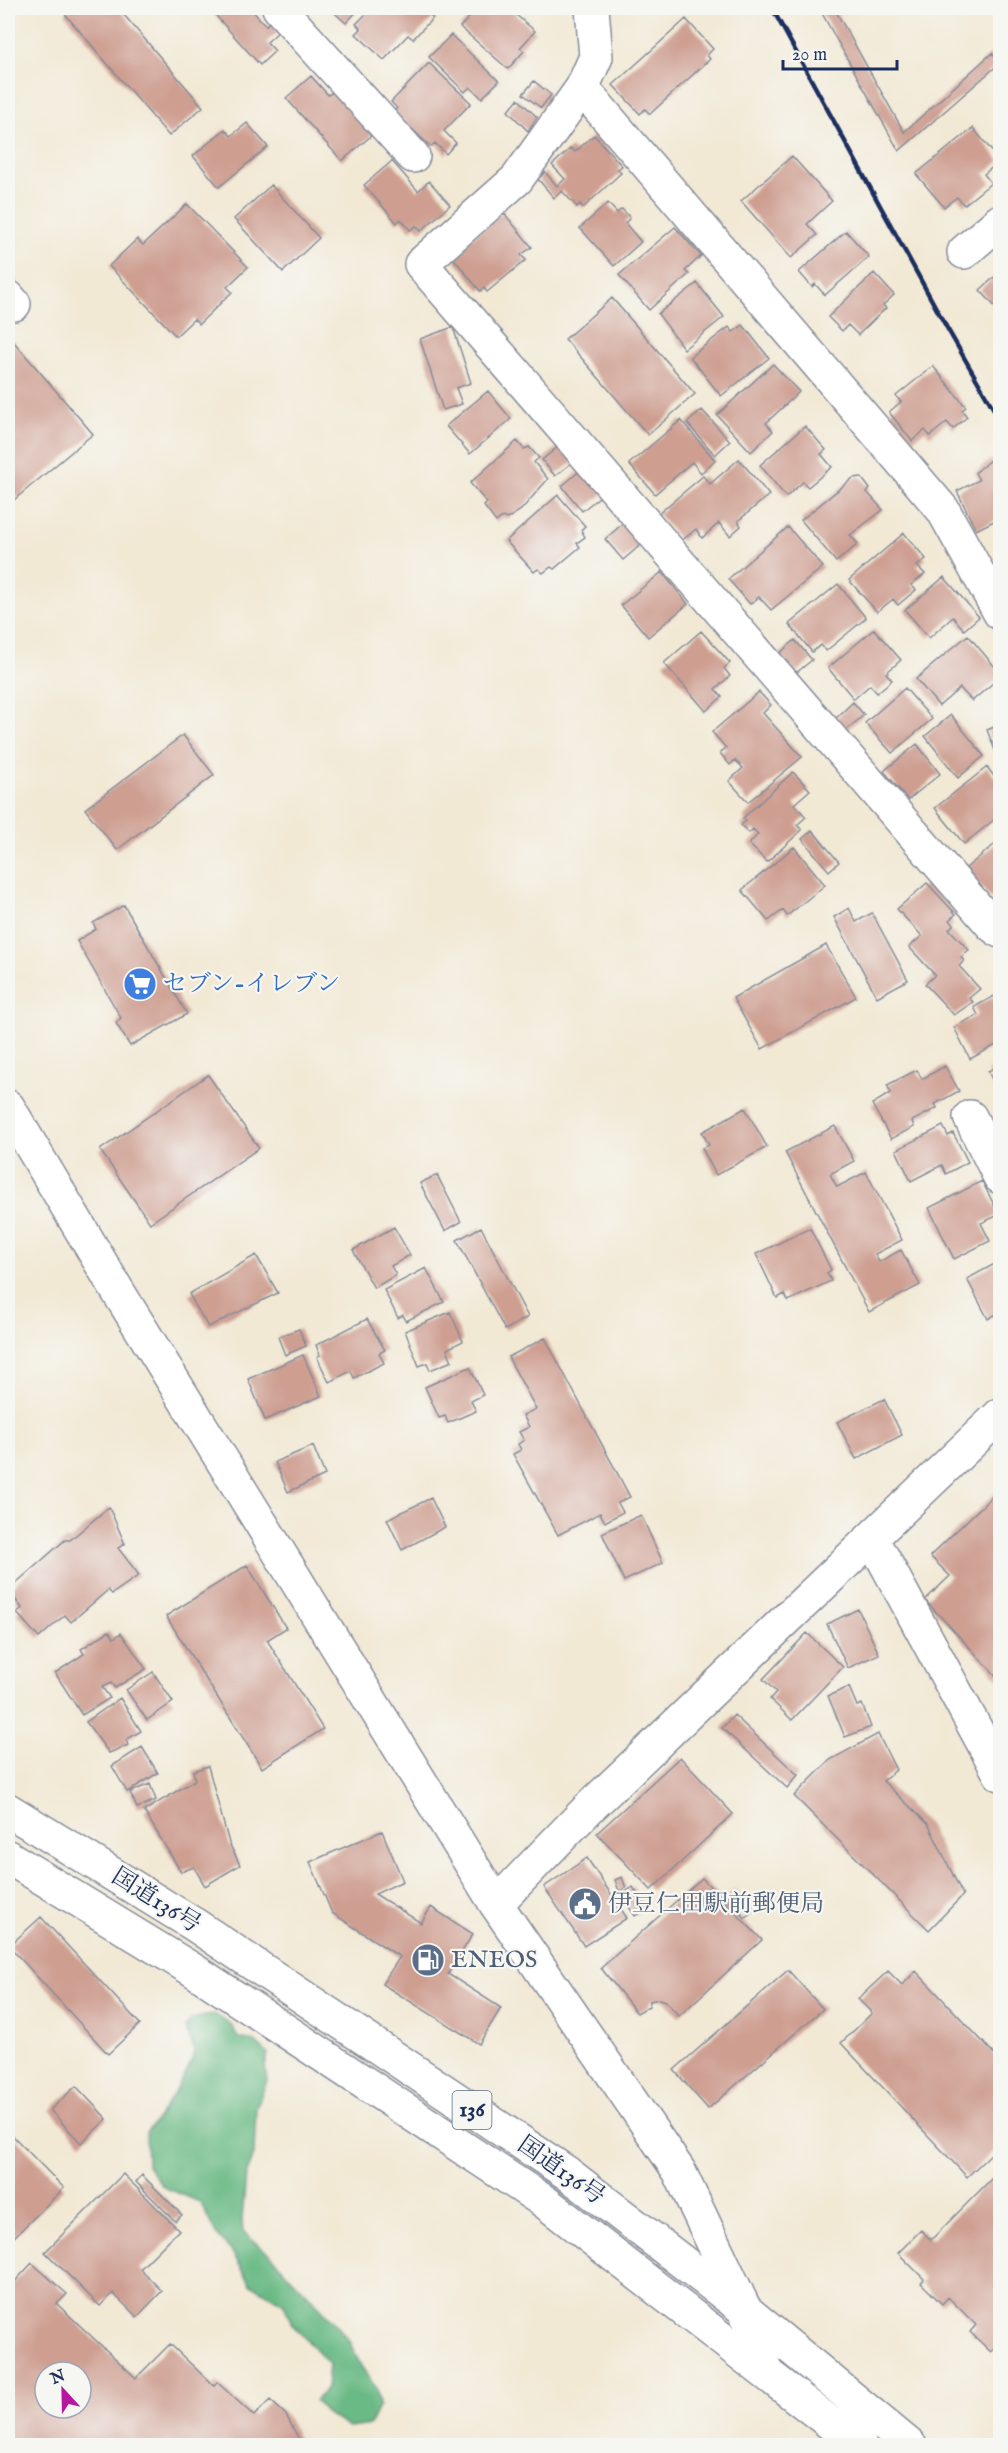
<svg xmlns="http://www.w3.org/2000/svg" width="1008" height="2453" font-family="'IM FELL English','Noto Serif JP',serif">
<rect width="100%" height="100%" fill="#f6f6f2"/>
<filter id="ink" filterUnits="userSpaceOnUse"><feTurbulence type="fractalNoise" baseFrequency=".0167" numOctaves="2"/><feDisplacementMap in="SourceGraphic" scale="12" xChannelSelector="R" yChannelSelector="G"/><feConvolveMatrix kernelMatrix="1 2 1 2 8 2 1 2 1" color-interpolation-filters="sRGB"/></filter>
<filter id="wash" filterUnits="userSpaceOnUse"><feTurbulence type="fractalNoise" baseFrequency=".008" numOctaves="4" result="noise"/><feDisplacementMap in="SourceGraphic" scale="24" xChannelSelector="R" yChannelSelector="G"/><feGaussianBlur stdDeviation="1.35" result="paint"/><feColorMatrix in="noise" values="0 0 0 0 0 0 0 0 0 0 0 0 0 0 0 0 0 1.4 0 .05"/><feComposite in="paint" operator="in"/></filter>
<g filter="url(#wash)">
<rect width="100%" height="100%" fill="#f2e9d5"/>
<path fill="#6aba85" stroke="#427472" stroke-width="1.5" d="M215 2014 233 2027 238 2038 254 2041 268 2054 265 2066 267 2081 256 2108 254 2155 246 2175 242 2219 243 2232 269 2254 336 2324 350 2343 361 2366 377 2390 379 2405 369 2425 349 2428 328 2415 315 2401 327 2388 329 2364 292 2324 284 2304 251 2284 232 2252 216 2234 200 2202 163 2187 147 2165 146 2132C157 2122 194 2065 194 2051 194 2045 188 2035 185 2029L192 2019Z"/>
<g id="blocks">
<path fill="#ce9e91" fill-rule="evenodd" d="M72 8H118L203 107 169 136 65 14Z
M209 8H250L266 26 269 22 278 32 267 42 275 51 260 65Z
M321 8H360L346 23 329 8 326 12Z
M372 8H422L433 18 413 39 408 35 384 60 356 34 361 29 356 24Z
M478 8H508L535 31 520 48 524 51 508 69 460 27Z
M819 8H834L904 132 992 53 1000 63 899 151Z
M686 19 713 49 707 55 710 59 650 114 645 109 640 114 613 85Z
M451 35 499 81 482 98 470 87 465 92 429 57Z
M429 63 471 103 444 131 456 143 446 154 435 143 431 147 394 112 397 108 391 102Z
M311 76 328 95 333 92 372 135 342 161 286 98Z
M534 81 551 95 541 108 523 94Z
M518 99 537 117 528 131 508 111Z
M247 123 268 147 219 187 193 156 225 129 231 136Z
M973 128 1000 161 984 174 991 183 964 205 957 197 944 207 916 174Z
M594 135 622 166 618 169 621 173 583 208 580 204 577 207 562 191 554 198 538 179 545 172 557 186 565 179 552 165 571 148 575 152Z
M792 156 832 201 807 224 817 235 791 258 741 201Z
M392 161 418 191 429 181 450 205 421 231 416 226 410 230 401 219 397 223 364 185Z
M271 185 319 238 283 272 234 219Z
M608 203 617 213 622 209 630 218 625 223 641 242 614 266 580 228Z
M187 204 248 267 227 287 232 292 199 324 194 319 176 336 109 266 137 239 143 245Z
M503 212 532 247 521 255 526 260 487 292 484 288 480 291 451 255Z
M675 227 701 256 685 271 689 274 649 310 619 275Z
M846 231 869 257 825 295 815 284 812 287 799 272Z
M1000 263V312L980 290 1000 272 996 267Z
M874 273 894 295 883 305 886 308 858 335 848 325 842 331 828 317Z
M697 283 724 317 684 349 658 314Z
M612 298 695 394 648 435 565 339Z
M743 325 769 358 721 396 690 357 729 327 733 332Z
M453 327 471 383 456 388 462 404 443 410 420 339Z
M8 335 93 434 8 505Z
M773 364 799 392 766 423 773 431 751 452 717 415Z
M933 366 966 407 962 410 967 417 953 429 947 422 930 436 925 430 912 441 889 412 901 402 896 396Z
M488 391 511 419 470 454 446 426Z
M702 410 730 441 715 455 687 423Z
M681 420 715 460 701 473 692 462 655 494 629 464Z
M805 426 826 450 821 454 832 467 808 487 803 482 786 497 760 465Z
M517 441 524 449 529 447 539 458 534 462 548 479 521 510 507 519 502 517 496 522 484 506 487 503 470 483Z
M560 445 574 461 555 476 542 460Z
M739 459 769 495 738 521 741 526 730 536 719 523 702 538 696 529 681 541 658 514 703 476 710 484Z
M991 459 1000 476V518L976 530 957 491 979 480 975 473Z
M582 469 603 494 582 511 562 486Z
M861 477 870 489 867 492 883 510 850 535 858 544 836 562 801 520 853 478Z
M558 495 585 526 581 530 585 537 577 543 580 547 554 569 551 567 543 573 538 569 534 572 506 541Z
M626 521 643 543 623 560 605 539Z
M788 527 823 567 771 610 759 597 750 604 728 579Z
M904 533 926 559 917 566 925 574 911 585 916 590 898 605 893 599 877 612 849 580Z
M662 572 688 604 648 637 621 605Z
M944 577 979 617 964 630 953 617 929 638 905 610Z
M838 584 866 618 826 651 821 645 812 652 789 624Z
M874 629 901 660 886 673 892 680 877 693 870 685 854 699 828 668Z
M701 631 730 663 724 668 730 676 715 689 722 697 706 711 664 663Z
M968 635 1000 673V677L972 701 960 688 939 706 916 679Z
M795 640 812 660 796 673 779 654Z
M905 688 932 719 892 753 865 723Z
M759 692 771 705 763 713 802 757 748 802 729 781 743 768 735 760 730 765 720 753 726 748 712 732Z
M853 702 864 715 844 732 834 720Z
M951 715 984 756 958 778 925 736Z
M1000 718V763L987 730 999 725 997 720Z
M183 735 214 775 117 850 85 809Z
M917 744 940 774 908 800 884 771Z
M987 767 1000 784V815L964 844 935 808Z
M793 772 810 790 794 804 806 817 797 825 802 830 767 862 749 844 758 834 753 829 749 833 741 825 746 821 743 818Z
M812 830 839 862 829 871 802 839Z
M1000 840V891L991 899 966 868Z
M794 847 825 885 787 916 783 910 768 921 742 890Z
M927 883 956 914 949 920 954 924 949 929 969 950 961 957 964 961 959 966 980 989 969 998 973 1002 954 1015 925 984 935 975 909 947 922 936 897 909Z
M124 905 187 1014 130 1046 116 1023 121 1018 77 941 96 929 93 923Z
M849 908 856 922 872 913 908 980 877 997 834 917Z
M826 945 856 997 762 1049 733 998Z
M1000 993V1043L970 1059 954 1027 978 1015 974 1007Z
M1000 1065V1096L988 1071Z
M945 1066 959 1091 935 1104 937 1108 912 1121 914 1127 891 1139 872 1104 891 1093 887 1085 917 1070 922 1079Z
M208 1075 259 1148 150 1223 100 1150Z
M745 1108 767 1147 716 1175 702 1148 709 1145 702 1132Z
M835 1126 854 1161 830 1174 837 1187 866 1172 902 1240 875 1254 879 1262 901 1250 920 1285 869 1312 785 1152Z
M943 1126 948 1136 953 1133 968 1162 946 1174 942 1165 911 1181 896 1150Z
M437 1175 461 1222 445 1231 420 1183Z
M982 1181 999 1215 981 1223 990 1241 954 1259 929 1208Z
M394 1227 410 1255 391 1266 396 1275 374 1288 353 1250Z
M481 1227 528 1317 505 1330 457 1240Z
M810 1228 831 1270 827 1273 831 1281 788 1301 785 1294 777 1298 756 1254Z
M256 1255 278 1293 208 1327 189 1294Z
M1000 1261V1312L988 1319 967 1279Z
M426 1268 444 1302 406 1321 403 1315 398 1318 384 1290Z
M450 1312 463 1341 447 1349 452 1361 430 1370 427 1363 419 1366 405 1331Z
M367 1319 385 1350 379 1353 384 1363 354 1378 351 1371 329 1382 317 1357 320 1355 316 1345Z
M299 1329 306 1346 285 1355 278 1337Z
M545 1338 630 1497 618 1503 623 1512 605 1522 600 1513 558 1535 513 1454 521 1450 518 1444 524 1440 519 1432 529 1427 523 1415 536 1409 508 1357Z
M303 1355 321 1396 265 1420 248 1379Z
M470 1367 483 1395 471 1401 476 1411 448 1423 445 1416 439 1418 425 1387Z
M884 1399 902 1435 856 1459 837 1422Z
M313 1446 325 1475 288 1492 275 1462Z
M1000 1489V1680L925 1600 950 1576 930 1556Z
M431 1498 445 1527 402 1550 387 1519Z
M109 1507 125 1544 118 1548 139 1575 112 1594 108 1590 71 1622 65 1615 39 1638 17 1613 22 1608 8 1590 65 1540H70Z
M641 1515 663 1563 624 1581 602 1533Z
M247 1565 286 1628 267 1640 323 1729 262 1768 166 1616Z
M858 1609 879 1654 848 1668 827 1624Z
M109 1631 114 1638 121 1633 146 1669 115 1688 111 1683 102 1687 110 1698 82 1715 55 1673 84 1654 81 1649Z
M807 1633 843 1667 792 1720 770 1699 776 1692 763 1679Z
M153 1672 173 1702 147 1720 126 1690Z
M849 1687 857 1706 862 1704 871 1727 845 1737 828 1696Z
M120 1698 141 1731 126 1740 128 1745 109 1753 86 1722Z
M734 1715 798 1775 787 1788 722 1728Z
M878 1734 896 1770 883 1781 928 1824 963 1895 929 1930 794 1796 830 1760Z
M142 1747 158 1773 127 1792 112 1766Z
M680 1757 733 1814 651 1890 597 1833Z
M208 1766 229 1843 240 1865 205 1886 194 1867 181 1872 144 1811 195 1780 193 1771Z
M150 1784 156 1800 137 1808 130 1792Z
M382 1831 403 1881 375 1894 421 1923 431 1907 473 1934 448 1974 501 2008 479 2044 382 1984 400 1957 332 1913 310 1862Z
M587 1858 627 1918 584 1946 544 1887Z
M622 1877 626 1888 619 1891 615 1880Z
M702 1878 762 1940 679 2016 665 2001 659 1999 650 2001 649 2006 637 2013 601 1968Z
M633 1887 647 1908 635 1916 621 1895Z
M734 1890 753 1910 745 1918 726 1898Z
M41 1917 140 2024 108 2054 9 1946Z
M788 1970 823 2009 708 2109 674 2070Z
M888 1971 902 1985 916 1971 1000 2060V2154L996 2149 967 2177 841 2043 872 2013 858 1999Z
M76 2086 107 2119 81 2143 50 2110Z
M8 2131 64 2188 8 2243Z
M1000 2170V2353L996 2348 991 2352 970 2332 976 2325 948 2297 942 2304 921 2283 924 2279 898 2253 921 2230 931 2240Z
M123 2174 179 2230 140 2269 162 2291 137 2317 113 2293 100 2306 45 2252Z
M142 2175 182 2215 175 2221 136 2182Z
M32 2263 67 2294 57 2304 136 2378 170 2344 214 2386 217 2382 254 2416 270 2400 286 2415 302 2445H8V2289ZM45 2372H81V2408H45Z"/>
</g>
</g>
<g filter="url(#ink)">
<use href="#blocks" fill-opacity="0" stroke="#868c9a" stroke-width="1.5"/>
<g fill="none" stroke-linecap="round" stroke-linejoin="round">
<defs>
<path id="minor" d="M279 8 413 156
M592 8 596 57 582 88 517 179 421 264 992 925 1000 931
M582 88 943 510 1000 613
M964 252 1000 221
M8 297 14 304
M8 1107 114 1285 496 1904 679 2171 745 2310 765 2370
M970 1117 1000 1177
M870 1540 883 1558 1000 1774
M496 1904 589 1808 1000 1415"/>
<path id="highway" d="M8 1810 195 1925 567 2173 745 2310 910 2446
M8 1857 198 1973 545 2202 860 2446"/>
</defs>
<use href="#minor" stroke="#868c9a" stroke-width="36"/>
<use href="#highway" stroke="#868c9a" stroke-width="36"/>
<use href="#minor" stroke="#fff" stroke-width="33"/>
<use href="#highway" stroke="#fff" stroke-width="33"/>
<path stroke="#1b2f5e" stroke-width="4.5" d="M772 8 947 328 1000 420"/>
</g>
</g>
<defs>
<symbol id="supermarket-disc" viewBox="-11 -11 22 22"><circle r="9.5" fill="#3f7fe0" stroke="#f6f6f2"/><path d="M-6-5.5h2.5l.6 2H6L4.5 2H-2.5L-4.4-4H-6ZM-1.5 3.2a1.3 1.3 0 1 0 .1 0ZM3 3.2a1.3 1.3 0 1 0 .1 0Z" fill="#fff"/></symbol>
<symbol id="civic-disc" viewBox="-11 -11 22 22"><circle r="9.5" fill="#5c6f8a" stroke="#f6f6f2"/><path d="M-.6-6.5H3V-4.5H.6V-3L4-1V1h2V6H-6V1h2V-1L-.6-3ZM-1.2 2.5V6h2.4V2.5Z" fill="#fff"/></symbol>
<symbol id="fuel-disc" viewBox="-11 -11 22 22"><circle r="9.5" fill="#5c6f8a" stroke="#f6f6f2"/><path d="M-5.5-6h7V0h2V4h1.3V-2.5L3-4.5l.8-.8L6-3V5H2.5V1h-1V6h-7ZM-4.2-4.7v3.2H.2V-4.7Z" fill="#fff"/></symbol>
</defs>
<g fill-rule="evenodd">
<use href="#supermarket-disc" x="121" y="965" width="38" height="38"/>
<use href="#civic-disc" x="566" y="1885" width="38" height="38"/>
<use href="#fuel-disc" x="409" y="1941" width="38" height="38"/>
</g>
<g text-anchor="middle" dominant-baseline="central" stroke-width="4.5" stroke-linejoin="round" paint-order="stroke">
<rect fill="#f6f6f2" stroke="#5d6b8a" stroke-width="1.5" x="452.5" y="2091" width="39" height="38" rx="4.5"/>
<g font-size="22" font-weight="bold" fill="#1b2f5e">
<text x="472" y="2110">136</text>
</g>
<g font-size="24" fill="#366cbe" stroke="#f6f6f2" text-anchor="start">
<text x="163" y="984">セブン-イレブン</text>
</g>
<g font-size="24" fill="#1b2f5e" stroke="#f6f6f2">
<text transform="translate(156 1901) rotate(32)">国道136号</text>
<text transform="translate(561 2171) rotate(35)">国道136号</text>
</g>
<g font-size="24" fill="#4e5e75" stroke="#f6f6f2" text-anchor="start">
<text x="608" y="1904">伊豆仁田駅前郵便局</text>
<text x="451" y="1960">ENEOS</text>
</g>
</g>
<rect width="1008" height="2453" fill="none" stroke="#f6f6f2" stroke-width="30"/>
<g transform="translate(63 2390) rotate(338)"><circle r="28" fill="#f6f6f2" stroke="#9ea6b7" stroke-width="1.5"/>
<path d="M0-4.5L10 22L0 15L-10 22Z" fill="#b5179e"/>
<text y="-9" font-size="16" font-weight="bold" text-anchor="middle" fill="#1b2f5e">N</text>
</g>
<path d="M783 60v9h114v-9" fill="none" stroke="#1b2f5e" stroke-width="3"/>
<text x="792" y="60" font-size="18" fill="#1b2f5e" stroke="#f6f6f2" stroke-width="4.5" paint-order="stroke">20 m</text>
</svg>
